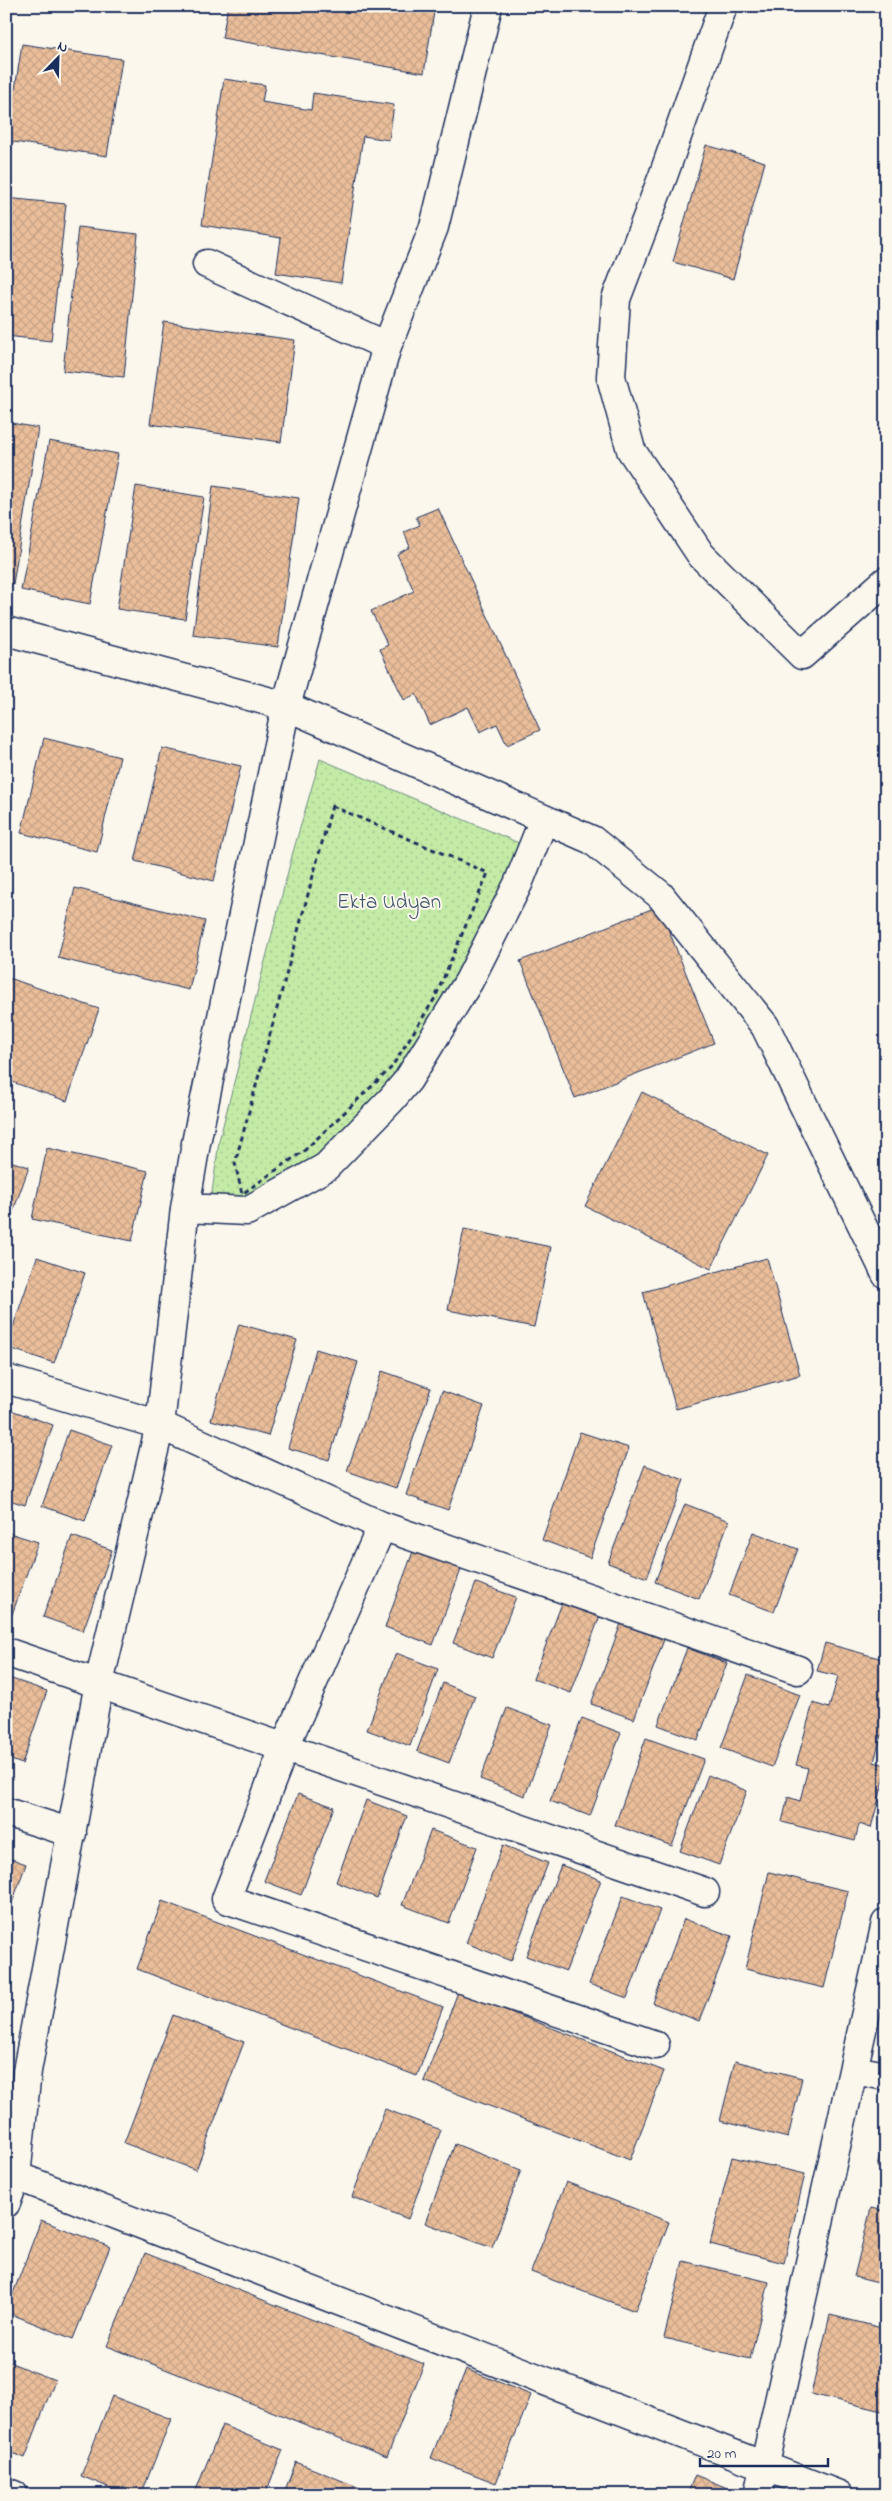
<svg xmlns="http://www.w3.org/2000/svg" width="892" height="2501" font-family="'Indie Flower',sans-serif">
<defs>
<pattern id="green-dots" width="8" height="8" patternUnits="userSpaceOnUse" patternTransform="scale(1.25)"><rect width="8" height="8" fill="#c3eba6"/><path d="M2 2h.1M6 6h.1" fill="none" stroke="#a7ca91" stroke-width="1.8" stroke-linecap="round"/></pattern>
<pattern id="building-cross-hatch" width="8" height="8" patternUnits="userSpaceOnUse" patternTransform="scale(1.25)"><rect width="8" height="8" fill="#eabe9a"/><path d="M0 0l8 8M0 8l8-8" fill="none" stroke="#c8a487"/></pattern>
</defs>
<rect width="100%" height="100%" fill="#fbf7ec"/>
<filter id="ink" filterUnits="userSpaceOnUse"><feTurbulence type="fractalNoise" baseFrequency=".02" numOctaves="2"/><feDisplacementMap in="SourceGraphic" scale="10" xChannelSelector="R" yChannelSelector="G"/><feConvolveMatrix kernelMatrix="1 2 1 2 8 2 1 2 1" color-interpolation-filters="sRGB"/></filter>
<g filter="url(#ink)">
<path fill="url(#green-dots)" stroke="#6f8d82" d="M320 759 533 849 376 1118 249 1218 208 1222 219 1141 293 852Z"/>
<path fill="url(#building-cross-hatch)" stroke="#1b2f5e" d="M228 6H435L424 73 222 38Z
M22 44 122 59 107 156 7 141Z
M224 79 265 85 262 102 311 110 313 93 394 105 389 140 363 136 341 283 276 273 281 238 202 225Z
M706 145 765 162 733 279 673 262Z
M6 198 66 204 51 341 6 336Z
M78 227 138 234 124 377 63 371Z
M164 322 295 340 281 442 150 424Z
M6 422 38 428 13 584 6 583Z
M49 441 118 454 90 604 21 590Z
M136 486 204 497 185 619 117 609Z
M213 486 299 498 278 647 193 635Z
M438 508 540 730 507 745 497 724 480 732 468 707 430 725 416 694 404 700 380 649 388 645 371 611 414 591 397 554 410 547 404 532 420 525 416 517Z
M44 738 120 757 97 852 21 833Z
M162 748 241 766 214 881 135 861Z
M75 888 205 921 189 990 58 958Z
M659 906 714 1043 575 1098 520 961Z
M6 977 99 1009 67 1101 6 1080Z
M642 1092 768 1155 711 1269 585 1206Z
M47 1148 148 1171 132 1241 32 1219Z
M6 1160 29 1167 9 1223 6 1222Z
M464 1229 551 1247 534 1327 448 1310Z
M37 1257 85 1273 54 1363 6 1347Z
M767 1258 800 1375 676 1409 643 1292Z
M239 1324 297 1340 268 1436 211 1420Z
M316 1349 358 1362 329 1460 288 1448Z
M382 1371 431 1388 396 1488 347 1471Z
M442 1391 484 1406 448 1510 406 1495Z
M8 1409 53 1425 25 1505 6 1499Z
M69 1430 112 1445 85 1521 42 1506Z
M580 1432 629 1448 590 1558 542 1540Z
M645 1465 684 1480 647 1578 608 1563Z
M685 1504 729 1521 699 1599 655 1582Z
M6 1532 38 1542 6 1631Z
M753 1532 798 1549 774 1612 729 1595Z
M72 1536 112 1550 83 1631 43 1617Z
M414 1549 462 1567 433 1645 385 1627Z
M476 1583 516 1597 492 1658 453 1643Z
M564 1598 601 1613 571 1693 533 1679Z
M622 1621 665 1637 634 1719 591 1704Z
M825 1643 886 1660V1736L881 1735 874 1762 886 1765V1772L871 1828 859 1824 855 1841 782 1822 788 1797 800 1801 808 1768 796 1765 813 1703 829 1708 838 1676 817 1671Z
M687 1648 727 1663 698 1740 658 1725Z
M396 1653 438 1669 410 1746 367 1730Z
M748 1675 800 1695 772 1767 721 1748Z
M6 1677 47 1691 22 1764 6 1758Z
M443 1683 475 1696 449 1763 417 1751Z
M507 1708 552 1725 525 1796 480 1779Z
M582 1718 621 1733 590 1816 550 1801Z
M646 1738 704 1759 672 1846 615 1825Z
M708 1775 747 1791 719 1865 680 1851Z
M298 1794 334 1807 301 1895 264 1881Z
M366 1800 407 1816 377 1898 336 1882Z
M431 1830 477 1847 449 1923 402 1905Z
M503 1845 548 1863 511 1961 466 1943Z
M6 1857 26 1864 6 1920Z
M561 1865 601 1880 566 1971 526 1956Z
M769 1872 848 1891 824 1988 745 1969Z
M623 1896 660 1910 627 1998 589 1984Z
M162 1901 443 2007 417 2076 137 1969Z
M684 1919 732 1936 699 2021 653 2003Z
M458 1992 664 2071 630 2160 424 2081Z
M173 2015 244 2042 196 2170 124 2143Z
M735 2061 802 2078 788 2138 720 2121Z
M385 2109 441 2130 408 2219 352 2197Z
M886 2132V2169L877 2167Z
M455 2144 521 2170 492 2248 425 2223Z
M732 2157 805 2174 784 2263 710 2244Z
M566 2182 669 2222 635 2311 531 2272Z
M871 2208 886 2211V2285L854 2277Z
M41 2220 110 2247 73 2339 6 2312Z
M145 2253 424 2364 387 2457 107 2346Z
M683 2261 769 2282 750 2359 664 2338Z
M830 2315 886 2329V2412L811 2394Z
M6 2361 55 2380 25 2458 6 2451Z
M466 2369 531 2395 496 2483 431 2458Z
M112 2396 171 2419 141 2495H128L81 2476Z
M222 2425 283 2450 265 2495H194Z
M296 2462 360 2488 357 2495H283Z
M695 2475 745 2495H687Z"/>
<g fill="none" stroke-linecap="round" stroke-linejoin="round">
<defs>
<path id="minor" d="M723 6 663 176 616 299 611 377 631 450 701 555 802 655 886 581
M207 264 387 346
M6 631 286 706 592 840 660 895 765 1026 886 1274
M185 1208 247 1211 326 1167 391 1100 408 1080 469 981 518 884 544 819
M6 1379 160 1425 382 1526 798 1670
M382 1526 285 1746 226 1899 655 2045
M6 1652 705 1892
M6 1812 72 1833
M854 2070 886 2076
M6 2172 839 2495
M6 2203 16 2176 27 2071 99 1683 160 1425 185 1208 196 1143 286 706 387 346 434 227 488 6
M6 2492 14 2495
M758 2495 886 1923"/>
</defs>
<use href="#minor" stroke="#1b2f5e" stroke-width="31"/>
<path stroke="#1b2f5e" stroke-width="3" stroke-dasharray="5 4" stroke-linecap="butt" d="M332 806 488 873 435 998 391 1068 305 1150 242 1194 235 1163Z"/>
<use href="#minor" stroke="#fbf7ec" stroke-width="28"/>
</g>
</g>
<g text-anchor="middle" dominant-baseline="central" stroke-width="4" stroke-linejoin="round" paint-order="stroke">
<g font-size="21" fill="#3d556c" stroke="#fbf7ec">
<text x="389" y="903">Ekta Udyan</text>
</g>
</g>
<rect width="892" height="2501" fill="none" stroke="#fbf7ec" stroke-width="25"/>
<rect x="12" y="12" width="867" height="2476" fill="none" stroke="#1b2f5e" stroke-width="2" filter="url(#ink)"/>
<g transform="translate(58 58) rotate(23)" stroke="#fbf7ec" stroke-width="4" paint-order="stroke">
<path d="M0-4L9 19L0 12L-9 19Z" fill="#1b2f5e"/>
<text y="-8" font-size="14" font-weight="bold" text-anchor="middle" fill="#1b2f5e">N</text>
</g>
<path d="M700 2458v8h128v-8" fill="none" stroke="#1b2f5e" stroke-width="2.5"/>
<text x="707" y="2458" font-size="15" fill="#1b2f5e" stroke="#fbf7ec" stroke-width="4" paint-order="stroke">20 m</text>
</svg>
